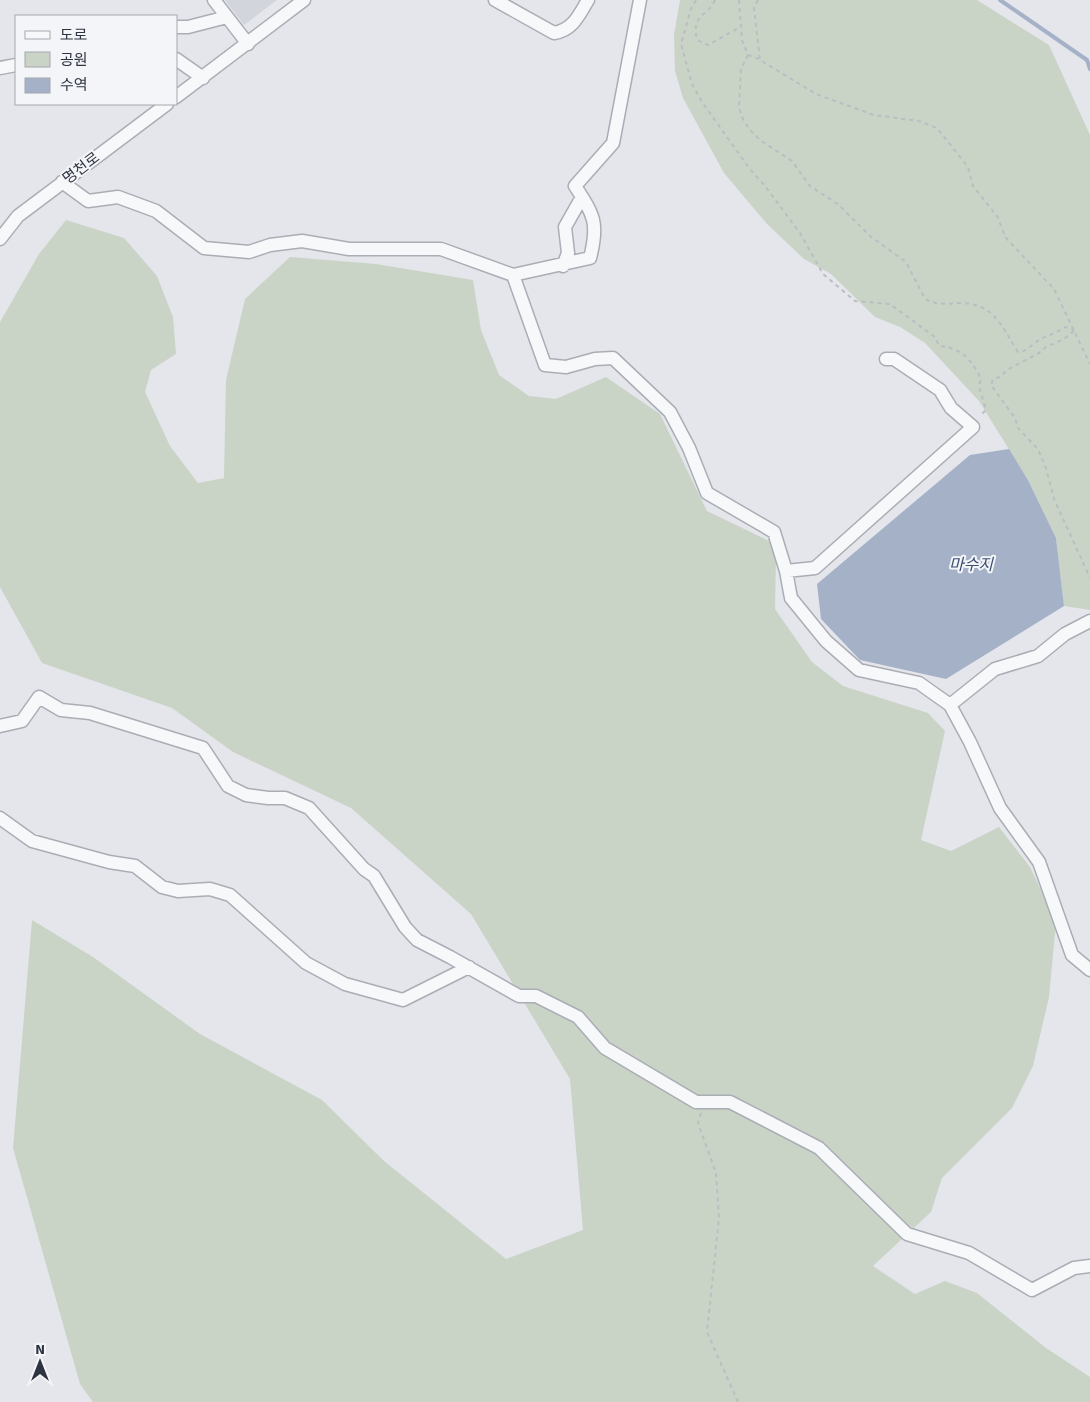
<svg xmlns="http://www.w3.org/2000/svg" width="1090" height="1402" font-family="Signika,'Noto Sans KR',sans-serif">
<rect width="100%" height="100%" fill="#e5e6eb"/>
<path fill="#d3d5dd" d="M225 0H277L244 25Z"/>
<path fill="#c9d4c7" d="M680 0H977L1049 45 1090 135V610L1064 606 1056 538 1028 480 979 401 925 343 900 327 875 317 831 274 804 259 767 224 724 173 683 98 675 71 674 35Z
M66 220 124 238 157 276 173 317 176 354 151 370 145 392 170 446 198 483 224 478 226 380 245 299 290 257 376 264 473 280 481 330 499 375 529 396 556 399 606 377 660 414 707 511 769 541 776 560 775 609 812 662 843 686 928 713 945 731 921 840 951 851 999 827 1030 867 1056 922 1049 997 1033 1066 1012 1108 942 1178 931 1212 873 1266 915 1294 945 1281 977 1293 1046 1348 1090 1377V1402H93L80 1384 13 1148 32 920 93 957 200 1034 322 1100 384 1161 506 1259 583 1230 570 1079 471 914 351 808 233 752 172 708 42 663 0 587V322L39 254Z"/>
<path fill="#a4b1c7" d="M1009 449 1028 480 1056 538 1064 606 946 679 860 660 821 619 817 584 970 455Z"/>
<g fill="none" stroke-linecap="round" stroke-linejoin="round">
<path stroke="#a4b1c7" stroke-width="4" d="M1000 0 1087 60 1090 69"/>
<defs>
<path id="minor" d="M214 0 248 44
M495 0 554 33C573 30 579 15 588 0
M176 27H188L227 17
M176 59 203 78
M0 68 16 65
M176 97 304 0
M62 182 88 201 118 197 156 211 204 248 249 252 270 245 302 241 349 249H441L513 275 545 365 566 367 595 359 613 358 670 412 689 448 707 493 774 532 786 571 791 598 826 641 859 670 919 683 950 705 970 742 1000 808 1039 862 1072 955 1090 970
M0 239 18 216 167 104
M563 266 568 253 565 227 582 197
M513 275 590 258C599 223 594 215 575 186L613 143 640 0
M786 571 815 568 973 427 951 408 940 390 894 359H886
M950 705 995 669 1038 656 1065 634 1090 621
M0 726 22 721 39 697 61 710 90 713 203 748 228 786 246 795 268 798H285L309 808 364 869 374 876 405 927 417 940 450 957 519 996H536L578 1017 605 1048 696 1102H730L819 1148 907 1234 969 1253 1032 1290 1074 1268 1090 1266
M0 818 32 841 109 862 135 866 162 887 178 891 210 889 230 895 306 963 345 984 403 1000 469 967"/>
</defs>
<use href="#minor" stroke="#aaadb5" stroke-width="15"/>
<path stroke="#bbbdc2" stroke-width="2" stroke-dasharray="4 4" stroke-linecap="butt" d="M696 0 691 9 681 44 692 84 702 102 749 168 765 186 800 233 823 274 855 301 890 304 935 337 939 346C962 348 971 359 981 379L979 386 986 410 980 416
M715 0C707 18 691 13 697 40L708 45 742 26
M739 0 742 40 748 55 759 59
M758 0 754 8 760 60 816 94 874 115 919 121 937 128 968 167 973 186 997 216 1006 238 1054 289 1090 364
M748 55 741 69 739 108 743 119 749 129 760 140 792 161 810 186 839 205 870 236 906 262 925 299C936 305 946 304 959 303 995 303 1001 326 1018 352 1027 352 1032 344 1039 340 1048 335 1057 333 1065 327L1074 330
M1074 331 1064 339 1046 347 1039 353 1007 370 1000 377 993 379 991 385 1015 418 1018 428 1038 449 1046 468 1054 499 1090 578
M701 1113 698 1123 716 1173 719 1218 707 1332 738 1402"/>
<use href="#minor" stroke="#f7f8f9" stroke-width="12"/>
</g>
<g text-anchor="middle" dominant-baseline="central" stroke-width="4" stroke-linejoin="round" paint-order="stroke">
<g font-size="15" fill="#2e3342" stroke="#f4f5f8">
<text transform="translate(81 168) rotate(-37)">명천로</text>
</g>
<g font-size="16" font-style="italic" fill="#3b4e72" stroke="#f4f5f8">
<text x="971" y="565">마수지</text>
</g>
</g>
<rect x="15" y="15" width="162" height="90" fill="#f4f5f8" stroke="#a5a7af"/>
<rect x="25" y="31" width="25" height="8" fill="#f7f8f9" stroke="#a5a7af"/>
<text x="60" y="40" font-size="15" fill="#2e3342">도로</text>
<rect x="25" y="52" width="25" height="15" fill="#c9d4c7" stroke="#a5a7af"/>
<text x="60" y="65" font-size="15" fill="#2e3342">공원</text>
<rect x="25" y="78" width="25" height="15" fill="#a4b1c7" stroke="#a5a7af"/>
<text x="60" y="90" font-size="15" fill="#2e3342">수역</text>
<g transform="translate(40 1362)" stroke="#f4f5f8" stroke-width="4" paint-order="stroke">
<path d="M0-4L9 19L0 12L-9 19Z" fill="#2e3342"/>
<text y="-8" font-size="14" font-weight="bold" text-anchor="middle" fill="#2e3342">N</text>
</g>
</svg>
